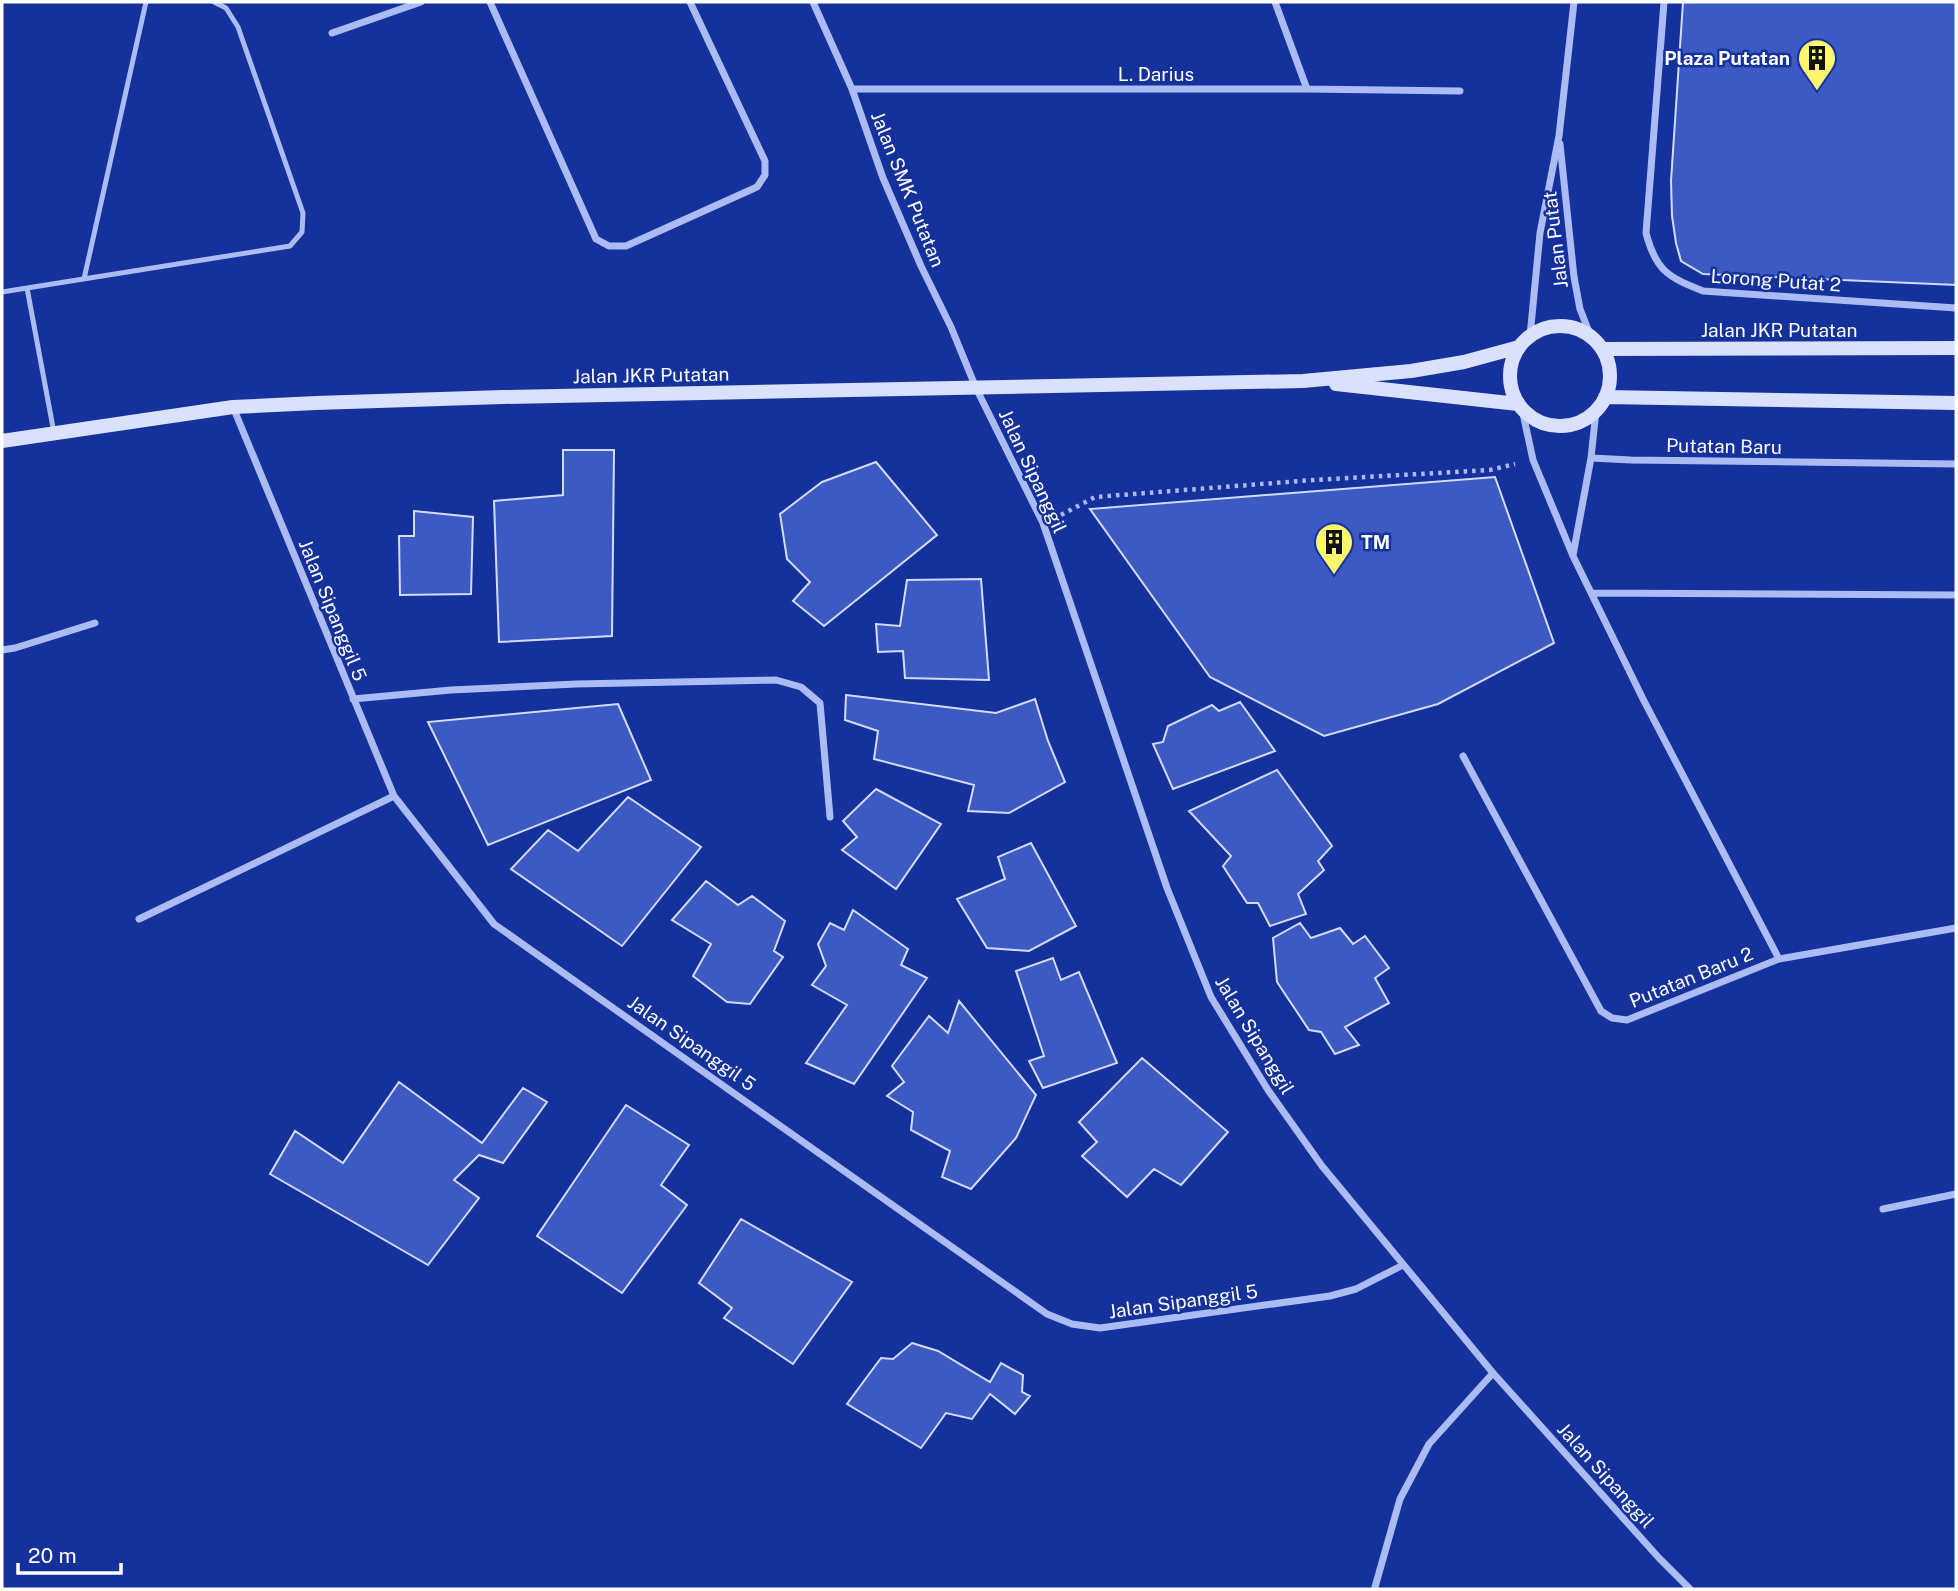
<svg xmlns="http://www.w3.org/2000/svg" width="1958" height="1591" font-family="'Public Sans',sans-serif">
<rect width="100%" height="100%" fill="#15319c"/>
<path fill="#3d5ac3" stroke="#d3dcfd" stroke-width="2" d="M1683 2H1956V285L1703 274 1681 261 1676 243 1672 216 1671 181Z
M563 450H614L612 636 499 642 494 501 563 495Z
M876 462 937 535 824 626 793 601 810 582 787 559 780 514 822 482Z
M1495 477 1554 643 1438 704 1324 736 1210 677 1090 509Z
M414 511 473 517 471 594 400 595 399 536H414Z
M981 579 989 680 905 678 903 651 878 652 876 624 900 626 907 580Z
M846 695 996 713 1035 699 1048 741 1065 782 1009 813 968 811 974 785 874 759 878 731 845 720Z
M1240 702 1275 751 1173 789 1153 744 1163 742 1168 726 1212 705 1219 711Z
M618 704 651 780 488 845 428 722Z
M1277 770 1332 846 1318 861 1324 870 1298 894 1306 914 1270 926 1258 903H1247L1223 866 1231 856 1189 811Z
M876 789 941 824 896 889 842 850 857 837 843 821Z
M628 797 701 847 622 946 511 869 548 830 578 851Z
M1031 843 1076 926 1029 951 987 948 957 899 1005 879 998 857Z
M706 881 738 905 752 896 785 921 774 951 783 957 750 1004 727 1002 693 976 711 944 672 920Z
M853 910 908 949 901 965 927 978 854 1084 806 1063 847 1005 812 985 826 966 818 944 830 923 844 930Z
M1300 923 1311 938 1340 928 1353 944 1365 936 1389 968 1375 978 1389 1003 1345 1027 1359 1045 1335 1054 1321 1032 1309 1030 1277 982 1273 938Z
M1053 958 1061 980 1079 972 1117 1063 1043 1088 1029 1061 1044 1056 1016 971Z
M959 1001 1036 1095 1016 1138 971 1189 942 1177 950 1151 911 1130 913 1112 887 1096 904 1082 892 1066 929 1016 948 1033Z
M1142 1058 1228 1132 1181 1185 1154 1169 1127 1197 1082 1156 1097 1142 1079 1122Z
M399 1082 482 1143 523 1088 547 1102 503 1163 479 1155 454 1180 479 1198 428 1265 270 1174 295 1131 343 1163Z
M626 1105 689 1145 661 1185 687 1205 622 1293 537 1236Z
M741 1219 852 1282 793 1364 724 1318 732 1308 699 1283Z
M912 1343 938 1351 990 1382 1001 1363 1023 1375 1022 1392 1030 1396 1015 1414 990 1394 972 1419 946 1413 921 1448 847 1404 881 1358 893 1359Z"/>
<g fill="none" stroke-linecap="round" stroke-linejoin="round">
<path stroke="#abbbf3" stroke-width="4.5" stroke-dasharray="3.5 5" stroke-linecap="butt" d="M1061 515 1095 497 1313 480 1490 470 1515 464"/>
<path stroke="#abbbf3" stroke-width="5" d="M84 279 146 2
M27 288 54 433
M2 292 290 246 302 232 303 213 238 27 226 8 214 2"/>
<path stroke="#abbbf3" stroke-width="7" d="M490 2 596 239 609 246H626L757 187 765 175V161L690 2
M813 2 852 89 883 178 921 266 951 327 976 388 1043 523 1167 888 1211 997 1268 1090 1322 1166 1493 1373 1659 1558 1690 1589
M1275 2 1307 89
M1664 2 1646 233C1656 271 1668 277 1703 291L1956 308
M332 33 421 2
M852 89H1307L1460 91
M1560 144 1574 277 1580 309 1591 337
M1530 336 1540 233 1559 136 1574 2
M233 407 394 796 494 924 1047 1314 1072 1324 1100 1328 1330 1296 1356 1289 1403 1265
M1522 409 1533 460 1573 556 1643 699 1779 959
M1591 458 1631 460 1956 464
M1573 555 1591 458 1596 411
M1592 593 1956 595
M2 650 15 648 95 623
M353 699 451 690 576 684 776 680 801 687 820 703 830 817
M1463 756 1601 1011 1612 1018 1627 1020 1779 959 1956 928
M139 919 394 796
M1883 1209 1956 1194
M1375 1587 1400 1499 1429 1444 1493 1373"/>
<path stroke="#dae1fd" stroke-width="14" d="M1510 376a50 50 0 1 1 100 0a50 50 0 1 1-100 0Z
M1602 349 1956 348
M1336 384 1518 404
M1605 397 1956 403
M2 441 233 407 316 403 503 397 1303 381 1411 371 1464 362 1519 347"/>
</g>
<defs>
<symbol id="building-pin" viewBox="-11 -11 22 30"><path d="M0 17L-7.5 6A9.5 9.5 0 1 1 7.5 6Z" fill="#fff66d" stroke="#15319c"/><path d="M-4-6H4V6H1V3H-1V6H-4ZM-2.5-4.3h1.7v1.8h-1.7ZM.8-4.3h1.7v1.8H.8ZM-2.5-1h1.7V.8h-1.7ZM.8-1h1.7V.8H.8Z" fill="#111"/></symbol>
</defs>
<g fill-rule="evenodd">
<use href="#building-pin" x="1795" y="36" width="44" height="60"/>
<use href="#building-pin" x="1312" y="520" width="44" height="60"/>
</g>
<g text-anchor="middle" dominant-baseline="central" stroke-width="5" stroke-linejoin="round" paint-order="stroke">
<g font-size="19" font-weight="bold" fill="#fff" stroke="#15319c" text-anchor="end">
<text x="1790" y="58">Plaza Putatan</text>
<text x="1361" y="542" text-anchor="start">TM</text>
</g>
<g font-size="19" fill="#fff" stroke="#15319c">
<text x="1156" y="74">L. Darius</text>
<text transform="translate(908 189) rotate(68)">Jalan SMK Putatan</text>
<text transform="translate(1555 240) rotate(-97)">Jalan Putat</text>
<text transform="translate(1776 280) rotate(4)">Lorong Putat 2</text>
<text x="1779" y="330">Jalan JKR Putatan</text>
<text transform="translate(651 375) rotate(-1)">Jalan JKR Putatan</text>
<text transform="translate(1724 446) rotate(1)">Putatan Baru</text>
<text transform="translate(1033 471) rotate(65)">Jalan Sipanggil</text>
<text transform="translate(333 610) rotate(68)">Jalan Sipanggil 5</text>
<text transform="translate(1691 977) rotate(-22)">Putatan Baru 2</text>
<text transform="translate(1255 1035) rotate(59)">Jalan Sipanggil</text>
<text transform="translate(692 1043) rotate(35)">Jalan Sipanggil 5</text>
<text transform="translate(1183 1301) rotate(-8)">Jalan Sipanggil 5</text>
<text transform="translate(1606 1475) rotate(48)">Jalan Sipanggil</text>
</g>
</g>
<rect width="1958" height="1591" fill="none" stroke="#ffffff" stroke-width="7"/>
<path d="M18 1563v10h103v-10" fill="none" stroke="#ffffff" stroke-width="3.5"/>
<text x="28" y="1563" font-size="21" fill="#ffffff" stroke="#15319c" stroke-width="5" paint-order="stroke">20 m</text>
</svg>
